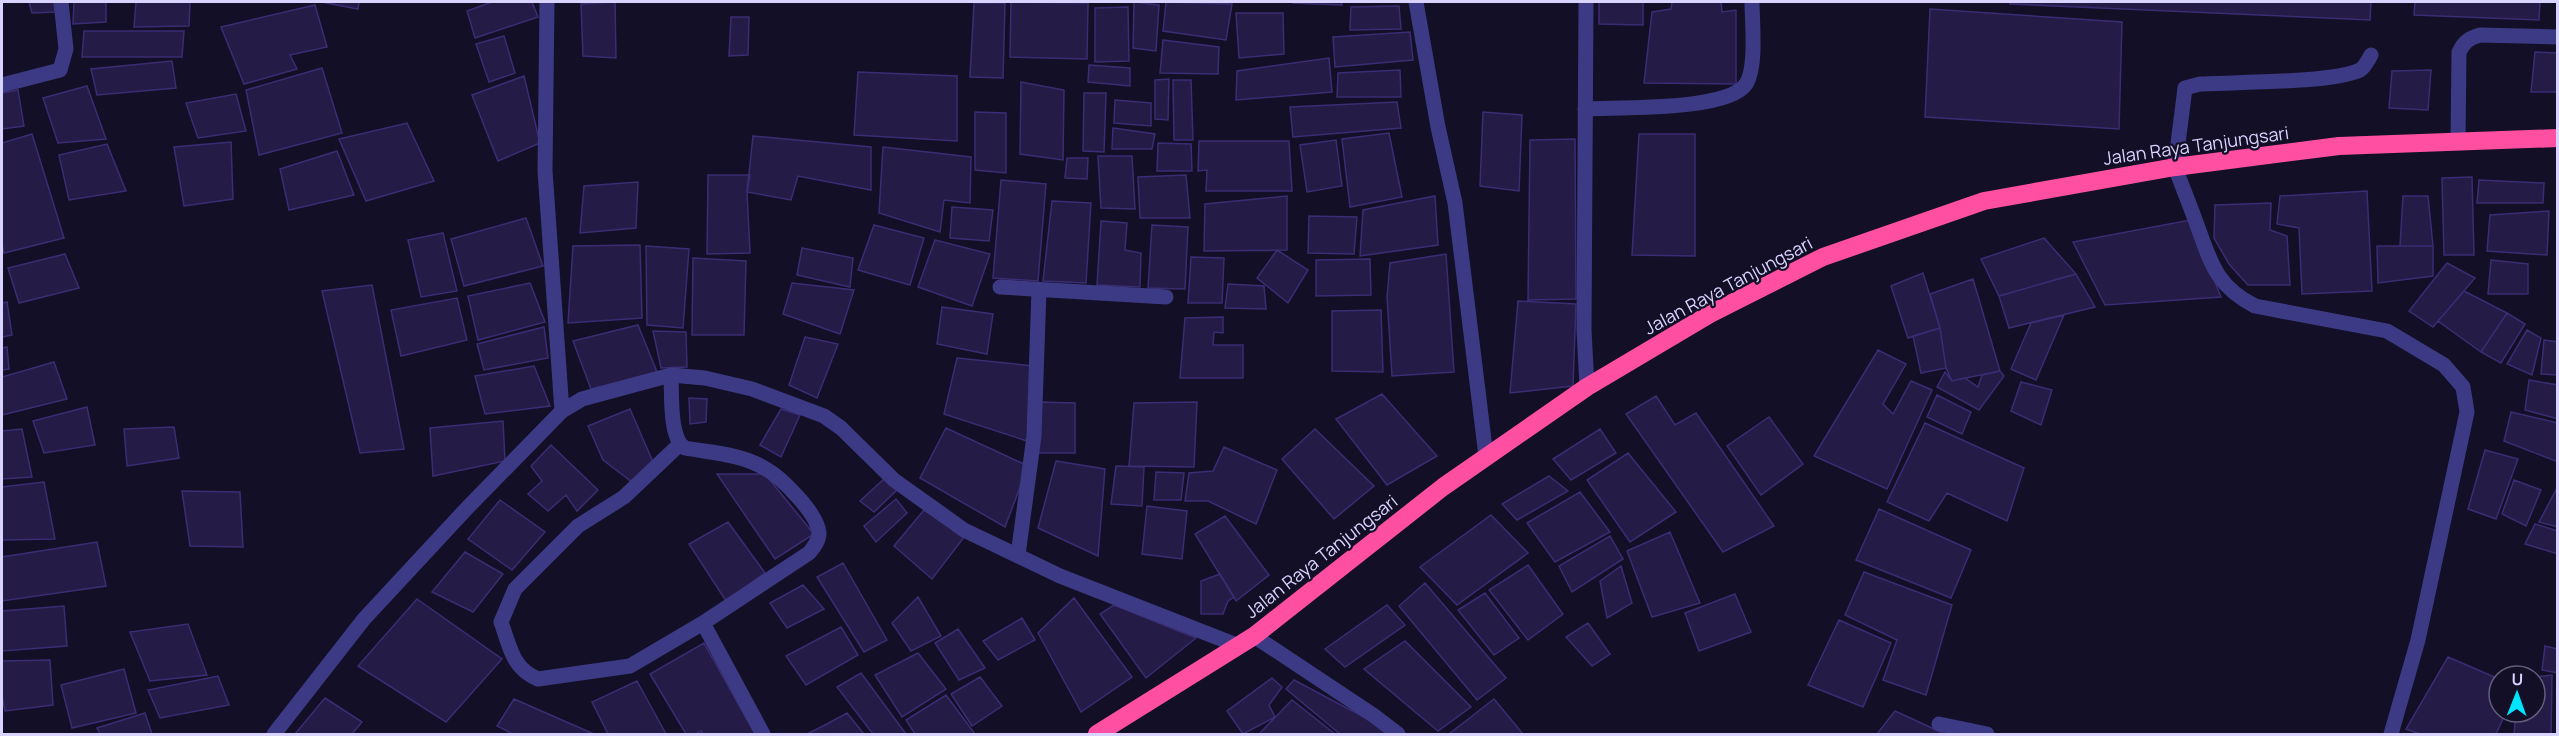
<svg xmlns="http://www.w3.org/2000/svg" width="2559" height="736" font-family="Manrope,sans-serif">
<rect width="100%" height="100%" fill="#130f26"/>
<path fill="#241b47" stroke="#3b2d73" stroke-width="1.5" d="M29 2H54L55 12 32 13Z
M74 2H106V22L73 24Z
M136 2H190L189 26 134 27Z
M321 2H359L358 9Z
M492 2H532L538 17 475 38 467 11Z
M615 2 616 58 583 56 581 4Z
M1011 2 1088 3 1087 59 1010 57Z
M1134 2 1159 5 1156 51 1133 48Z
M1166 2 1232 4 1226 40 1163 31Z
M1293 2H1341L1342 5 1293 3Z
M1599 2H1643V25L1599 24Z
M1672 2H1721L1722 12 1736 10V84L1644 83 1652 12 1671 9Z
M2010 2H2371L2370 20 2010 4Z
M2415 2H2540L2539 20 2414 15Z
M974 3H1005L1003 78 970 77Z
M315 5 327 47 290 55 297 69 244 84 221 27Z
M1399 6 1401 29 1350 30 1351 7Z
M1128 7 1129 61 1095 62V8Z
M1930 9 2122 22 2119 129 1925 117Z
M1236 13H1283L1284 54 1239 58Z
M731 17H749L748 55 729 56Z
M84 31H184L182 57H82Z
M1410 32 1413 60 1335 67 1333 37Z
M504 36 515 73 489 82 476 44Z
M1163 40 1219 47 1218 74 1160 73Z
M2535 52 2558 53V92H2531Z
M1329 58 1332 92 1236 100 1237 71Z
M172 61 176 88 97 95 91 69Z
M1089 65 1130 68V86L1088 82Z
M322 68 342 133 259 155 246 90Z
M1400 70 1401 97H1337L1338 73Z
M2431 70 2428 110 2389 108 2392 71Z
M858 72 957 76V141L854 135Z
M524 76 540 143 498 161 472 95Z
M1169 79 1168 120 1155 119V80Z
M1173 80H1191L1193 140H1174Z
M1021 82 1064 90 1063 160 1020 154Z
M87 86 106 139 58 143 43 98Z
M18 90 24 126 2 129V93Z
M1084 93H1106L1104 152 1083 151Z
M236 94 246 131 198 138 186 103Z
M1115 100 1151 103V126L1114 123Z
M1397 102 1401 128 1293 137 1290 107Z
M975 112 1006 113V173L975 170Z
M1483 112 1522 115 1519 191 1480 186Z
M407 123 434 181 366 201 339 139Z
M1113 128 1155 134 1152 149H1112Z
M1389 133 1402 197 1350 207 1342 139Z
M32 134 64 238 4 253 2 244V143Z
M1639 134H1695V256L1632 255Z
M753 136 871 147V190L798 176 791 200 747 192Z
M1575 139 1576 299 1528 300 1530 140Z
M1336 140 1342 186 1307 192 1300 145Z
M1199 141H1289L1292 191H1206L1207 170 1198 171Z
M231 142 233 199 184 206 174 147Z
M1158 143 1191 144 1192 171H1157Z
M107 144 126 191 69 200 59 155Z
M883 147 971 157 970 203 944 200 940 232 879 213Z
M337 151 354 195 289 210 280 169Z
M1098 156H1132L1135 209 1101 208Z
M1067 158H1088L1087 179 1065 178Z
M708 175H750L747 192 750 253 707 254Z
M1186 175 1190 218H1140L1138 177Z
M2472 177 2474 255H2444L2442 178Z
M1001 180 1046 184 1038 281 993 278Z
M2479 180 2544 183 2543 203H2477Z
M638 182 636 228 580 233 584 186Z
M2367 191 2372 291 2302 294 2299 228 2277 224 2280 196Z
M1287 196V250L1204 251 1205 204Z
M1435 196 1438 245 1360 256 1363 210Z
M2403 196H2428L2433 246H2400Z
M1052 201 1091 203 1086 283 1043 281Z
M2271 203 2270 230 2287 236 2290 285H2248L2229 264 2214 238 2215 205Z
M952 207 993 210 989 241 950 238Z
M2549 211 2547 255 2487 251 2490 215Z
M1309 216 1357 217 1354 254 1308 253Z
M526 218 543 266 464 286 451 239Z
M2190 220 2221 297 2105 305 2073 242Z
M1101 221 1127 223 1125 250 1141 253 1140 287 1097 285Z
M874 225 924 238 910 285 858 270Z
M1152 225 1188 227 1185 289 1148 288Z
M443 233 457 291 421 297 408 240Z
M2044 238 2076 274 1999 296 1981 259Z
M935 240 990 254 972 306 918 287Z
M640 245 642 318 568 323 573 246Z
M646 246 689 249 683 328 647 325Z
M2377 246H2433V276L2378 283Z
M802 248 853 258 850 287 797 275Z
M1277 250 1308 270 1288 303 1257 278Z
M65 254 79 288 19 303 8 268Z
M1446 254 1454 372 1392 376 1387 297 1390 263Z
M1191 257 1224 258 1222 303H1188Z
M693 258 746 261 744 335H692Z
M1370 259 1371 295 1316 296V260Z
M2491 260 2528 264V294H2488Z
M2447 263 2475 278 2433 327 2409 311Z
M1923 273 1940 328 1908 338 1891 286Z
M2076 274 2095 307 2009 328 1999 296Z
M1973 279 2000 371 1952 381 1946 368 1940 328 1930 294Z
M530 283 545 322 478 340 468 296Z
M792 283 854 290 840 334 783 314Z
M1228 284 1264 286 1266 309 1225 308Z
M372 285 404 449 360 453 322 291Z
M2464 291 2507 313 2481 352 2438 321Z
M457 298 467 340 401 356 391 310Z
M1518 301 1576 304 1573 386 1510 393Z
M7 302 12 335 2 337V303Z
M942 307 993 314 987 354 937 344Z
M1381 310 1383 372 1332 371V311Z
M2507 313 2525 324 2501 363 2481 352Z
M2064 315 2036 380 2011 369 2031 323Z
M1223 317V333L1214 332 1213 345H1243V378H1180L1185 318Z
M638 325 657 372 591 389 573 341Z
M544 327 548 358 484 370 477 344Z
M1940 328 1946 368 1921 373 1913 336Z
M2527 330 2541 338 2532 375 2507 364Z
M653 331 686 332 687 367 661 368Z
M805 337 838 344 817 398 789 385Z
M2544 340 2558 342V375L2541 374Z
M7 347 9 369 2 370V348Z
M1878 350 1906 364 1883 404 1893 414 1911 381 1932 390 1887 489 1814 456Z
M957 358 1034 366 1027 441 944 414Z
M54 362 67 399 2 415V377Z
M534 366 550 406 485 414 475 376Z
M2000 371 2004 376 1979 410 1937 387 1945 372 1952 381 1965 378 1978 387 1982 375Z
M2529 380 2558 385V419L2525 410Z
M2021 382 2052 390 2041 425 2011 411Z
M1382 394 1437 456 1387 485 1336 419Z
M1937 395 1971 412 1962 434 1927 417Z
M1656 396 1675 425 1696 413 1774 526 1723 552 1626 414Z
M689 398 707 399 706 422 690 424Z
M1039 402 1075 403V453H1038Z
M1197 402 1194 467 1129 466 1134 403Z
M87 407 95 445 44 453 33 421Z
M630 409 653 462 632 482 603 460 588 426Z
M781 409 800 415 781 457 760 445Z
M2511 412 2558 423V462L2504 441Z
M1769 417 1803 464 1761 495 1727 446Z
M503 421 505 461 433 476 430 428Z
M1925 423 2024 468 2007 521 1947 493 1929 521 1887 502Z
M174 427 179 458 127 466 124 429Z
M946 428 1028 466 1005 527 920 478Z
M22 429 32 477 2 479V431Z
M1315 429 1374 486 1334 519 1282 459Z
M1600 429 1616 453 1571 480 1553 459Z
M551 445 598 490 577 511 566 495 548 511 528 494 542 481 531 466Z
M1224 447 1277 470 1256 524 1208 501H1185L1189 473 1213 471Z
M2485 450 2518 459 2496 519 2468 509Z
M1628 453 1676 512 1630 542 1587 480Z
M1056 461 1105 469 1098 556 1038 528Z
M1116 466 1144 467 1142 506 1111 504Z
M1156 472 1184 473 1181 500H1154Z
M717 474H765L814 534 775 559Z
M1549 476 1568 491 1517 520 1502 504Z
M885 478 897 490 874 512 860 501Z
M2514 480 2541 490 2526 526 2502 514Z
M44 482 55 539 2 540V487Z
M2558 486V527L2539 522Z
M182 491 240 492 243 547 190 546Z
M1580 492 1610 532 1555 562 1527 523Z
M896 499 907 513 876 542 864 526Z
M500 500 545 532 512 570 468 539Z
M1147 506 1187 511 1182 559 1142 554Z
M1879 509 1971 550 1951 598 1856 560Z
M924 510 965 536 932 579 894 546Z
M1491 515 1528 553 1457 605 1420 567Z
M1225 516 1269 575 1236 601 1195 534Z
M728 522 765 573 726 601 689 544Z
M2535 524 2558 531V554L2525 544Z
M1670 532 1700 603 1652 617 1627 551Z
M1610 536 1623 559 1572 592 1559 566Z
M97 542 106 586 2 601V557Z
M465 552 503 574 473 612 432 592Z
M843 563 887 640 864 652 817 577Z
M1528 565 1563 614 1528 640 1489 590Z
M1621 566 1632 603 1607 618 1600 581Z
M1864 572 1952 605 1926 695 1883 680 1897 640 1845 615Z
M1220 574 1234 597 1228 601 1223 614H1201V581Z
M1425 583 1506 678 1477 700 1399 606Z
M803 585 824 609 787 628 770 603Z
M1485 593 1519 638 1494 655 1458 610Z
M1735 594 1751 632 1699 651 1685 613Z
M918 597 941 636 911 651 892 623Z
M1074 598 1132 677 1081 712 1038 633Z
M417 599 502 659 446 722 358 666Z
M1114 605 1196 638 1146 678 1100 614Z
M1387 605 1405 625 1345 667 1325 649Z
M64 606 67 646 2 651V611Z
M1022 618 1035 640 998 660 983 641Z
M1839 620 1891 643 1863 707 1808 685Z
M1588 623 1610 654 1592 666 1566 637Z
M188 624 207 675 150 681 130 632Z
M841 627 858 655 806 685 786 656Z
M958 629 985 668 959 680 935 643Z
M1405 641 1471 707 1438 731 1364 669Z
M704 643 755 734H703L701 731 696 734H686L650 674Z
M2545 646 2558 649V673L2542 670Z
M918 653 946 689 902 717 875 675Z
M2448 657 2499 679V712H2506L2496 734H2420L2406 729Z
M50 660 53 705 5 711 2 695V661Z
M124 669 136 713 72 728 61 685Z
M861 673 906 734H873L837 687Z
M2552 675 2551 734H2514L2516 712H2535V677Z
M218 676 229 705 160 718 148 690Z
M980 677 1002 706 972 726 951 694Z
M1272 678 1282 687 1269 705 1275 717 1243 734 1227 711Z
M1294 680 1377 724 1387 734H1340L1286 689Z
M637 681 666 734H608L592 702Z
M946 695 975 734H915L906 720Z
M325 698 362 722 352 734H295Z
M514 699 594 734H513L497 726Z
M1494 699 1523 734H1449Z
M1292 700 1335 734H1259Z
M1895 711 1945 734H1877Z
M145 713 152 734H100L97 728Z
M847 713 864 734H807L827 724Z"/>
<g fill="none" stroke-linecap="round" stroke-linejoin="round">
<path stroke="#3d3a85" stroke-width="15" d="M1585 109C1619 107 1728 111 1746 84 1757 67 1752 22 1752 2
M2458 141 2459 52C2464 42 2469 38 2480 35L2558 37
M2175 167 2185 88 2200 84C2234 82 2334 83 2360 70 2365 67 2368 60 2371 55"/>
<path stroke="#3d3a85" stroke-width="15" d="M547 2 545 171 562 411
M1416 2 1438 127 1455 203 1486 456
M1586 2 1584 330 1587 387
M2 85 60 70 66 49 61 2
M2175 167C2182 186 2190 205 2197 225 2211 263 2216 286 2255 306L2387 331 2444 365 2463 387 2467 412 2418 640 2391 734
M1000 287 1166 297
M671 375C672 393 669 439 685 448 712 453 742 454 766 469 782 478 818 514 819 533 819 541 814 547 809 553L703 623 763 734
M679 445 624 497 578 526 515 589 501 622C510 647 512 668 538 679L630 666 703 623
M1018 555 1034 436 1039 290
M1254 636 1373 715 1398 734
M1939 724 1987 734
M274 734 364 619 469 506 562 411 582 399 671 375 705 378 752 389 824 416 841 428 894 480 964 530 1060 576 1239 646"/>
<path stroke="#ff4fa3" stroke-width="18" d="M1097 734 1254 636 1443 487 1587 387 1710 314 1823 257 1984 201 2175 167 2339 146 2558 138"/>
</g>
<g text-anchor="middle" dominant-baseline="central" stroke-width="4.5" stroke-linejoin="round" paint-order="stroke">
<g font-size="18" fill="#d9d4ff" stroke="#130f26">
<text transform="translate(2196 145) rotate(-8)">Jalan Raya Tanjungsari</text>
<text transform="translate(1728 285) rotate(-28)">Jalan Raya Tanjungsari</text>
<text transform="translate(1321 556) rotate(-38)">Jalan Raya Tanjungsari</text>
</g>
</g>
<rect width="2559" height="736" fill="none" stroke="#d9d4ff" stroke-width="6"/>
<g transform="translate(2517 694) rotate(1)"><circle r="28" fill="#130f26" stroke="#625e7d" stroke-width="1.5"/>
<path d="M0-4.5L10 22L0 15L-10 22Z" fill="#00e5ff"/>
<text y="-9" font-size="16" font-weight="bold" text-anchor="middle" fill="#d9d4ff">U</text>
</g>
</svg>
